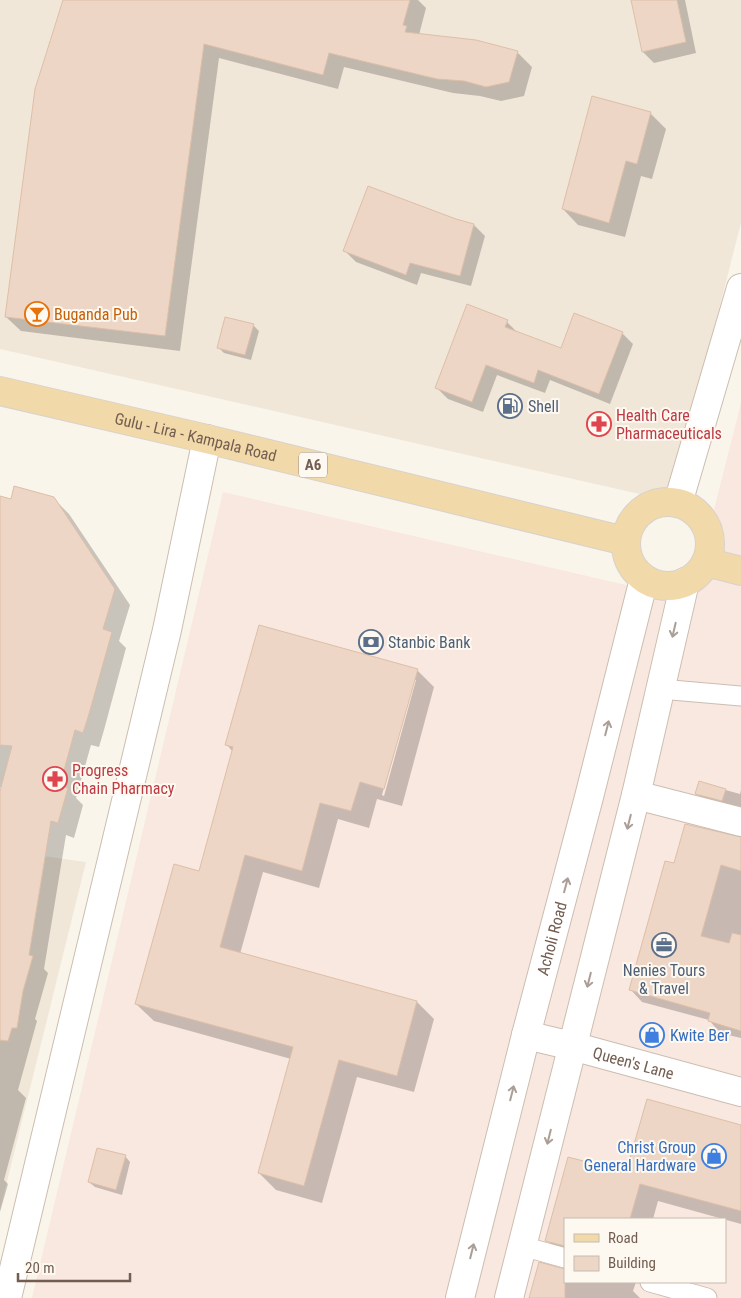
<svg xmlns="http://www.w3.org/2000/svg" width="741" height="1298" font-family="'Roboto Condensed',sans-serif">
<rect width="100%" height="100%" fill="#faf5ea"/>
<path fill="#f1e7d9" d="M0 0H741V223L670 501 0 349Z
M0 850 86 862 0 1210Z"/>
<path fill="#f9e8df" fill-rule="evenodd" d="M741 403V1298H32L223 492 691 600ZM565 1219H725V1282H565Z"/>
<path fill="#0003" fill-rule="evenodd" d="M65 0H418L426 8 419 35 517 52 532 67 524 96 501 101 480 96 453 93 344 67 338 89 219 58 180 351 21 331 6 317Z
M632 0H685L696 53 654 63 643 52Z
M650 113 666 129 652 179 641 176 625 237 578 225 563 209Z
M455 220 474 225 485 236 471 286 421 273 417 285 356 262 345 251Z
M507 322 518 333 561 350 622 333 633 344 610 404 550 380 545 393 497 375 483 412 448 399 437 388Z
M253 325 259 331 251 360 224 353 218 347Z
M0 497 12 500 53 498 69 514 130 605 119 641 126 648 104 730 99 747 91 745 76 798 83 805 74 838 66 835 44 969 48 973 35 1019 37 1021 18 1090 26 1098 4 1180 8 1184 0 1212V796L2 788 0 787Z
M417 670 434 687 402 806 377 799 369 828 338 819 319 888 263 872 240 954 417 1002 434 1019 414 1092 357 1077 322 1203 276 1190 259 1173 291 1059 154 1021 136 1004 200 872 233 752 227 745ZM413 680H416L384 796 382 795Z
M700 783 740 794 741 790V814L708 805 697 794Z
M741 838V1038L720 1033 709 1020 642 1002 631 990 675 865Z
M741 1126V1224L658 1201 653 1219H565V1259L547 1240 569 1158 627 1174Z
M125 1156 130 1162 122 1195 95 1187 89 1182Z
M565 1282H636L633 1291 640 1298H530Z"/>
<path fill="#edd6c5" stroke="#debea7" d="M63 0H410L403 25 407 26 405 32 476 40 518 51 509 82 486 87 464 81 437 79 329 53 323 75 204 44 165 336 5 317 35 89Z
M631 0H677L686 42 642 52Z
M592 96 651 112 637 164 626 161 609 223 562 209Z
M368 186 456 219 474 224 460 276 410 263 406 275 343 251Z
M467 304 508 320 505 327 561 348 574 313 623 332 599 394 538 370 534 383 486 365 472 402 435 388Z
M225 317 254 324 245 355 217 348Z
M14 486 54 497 115 589 103 629 112 632 89 714 83 733 75 730 60 785 68 788 58 823 51 821 29 955 33 956 23 991 17 1028H12L8 1041 0 1040V791L12 746 0 745V496L11 499Z
M259 625 418 669 384 789 360 782 351 811 320 803 302 871 245 855 220 947 417 1001 397 1076 339 1060 304 1186 258 1173 293 1047 135 1004 174 864 199 871 233 747 225 745Z
M699 781 726 789 722 801 695 794Z
M685 824 741 837V871L721 865 701 936 729 943 732 933 741 935V1031L708 1021 710 1013 629 990 665 861 674 863Z
M647 1099 741 1125V1211L640 1184 630 1219H565V1246L545 1241 568 1157 626 1172Z
M97 1148 126 1155 116 1190 88 1182Z
M539 1262 565 1269V1298H529Z"/>
<g fill="none" stroke-linecap="round" stroke-linejoin="round">
<defs>
<path id="lane" d="M660 689 741 696
M522 1246 565 1258
M650 1282 707 1298"/>
<g id="street">
<path d="M678 503 741 288"/>
<path d="M636 795 741 822"/>
<path id="s1" d="M526 1035 572 1046 741 1092"/>
<path d="M7 1298 167 630 207 439"/>
<path id="s2" d="M460 1298 526 1035 589 797 644 579"/>
<path d="M509 1298 636 795 685 582"/>
</g>
<g id="primary">
<path id="s3" d="M0 391 207 439 625 541"/>
<circle cx="668" cy="544" r="42"/>
<path d="M706 562 741 571"/>
</g>
</defs>
<use href="#lane" stroke="#ccbdb1" stroke-width="21"/>
<use href="#street" stroke="#ccbdb1" stroke-width="30"/>
<use href="#primary" stroke="#d8d2ce" stroke-width="30"/>
<use href="#lane" stroke="#fff" stroke-width="19"/>
<use href="#street" stroke="#fff" stroke-width="28"/>
<use href="#primary" stroke="#f1d9aa" stroke-width="28"/>
</g>
<defs><path id="oneway-shaft" d="M-6 0H5M1.5-3L5.5 0L1.5 3" fill="none" stroke-width="1.6" stroke-linecap="round" stroke-linejoin="round" transform="scale(1.25)"/></defs>
<g stroke="#ab9e96">
<use href="#oneway-shaft" transform="translate(674 630) rotate(103)"/>
<use href="#oneway-shaft" transform="translate(607 728) rotate(-76)"/>
<use href="#oneway-shaft" transform="translate(629 822) rotate(104)"/>
<use href="#oneway-shaft" transform="translate(566 885) rotate(-75)"/>
<use href="#oneway-shaft" transform="translate(589 980) rotate(104)"/>
<use href="#oneway-shaft" transform="translate(512 1093) rotate(-76)"/>
<use href="#oneway-shaft" transform="translate(549 1137) rotate(104)"/>
<use href="#oneway-shaft" transform="translate(472 1251) rotate(-76)"/>
</g>
<defs>
<symbol id="bar-ring" viewBox="-11 -11 22 22"><circle r="9.5" fill="#fdf9f1" stroke="#e8710a" stroke-width="1.5"/><path d="M-6-5H6L.8 .8V4.5H3.5V6h-7V4.5H-.8V.8Z" fill="#e8710a"/></symbol>
<symbol id="fuel-ring" viewBox="-11 -11 22 22"><circle r="9.5" fill="#fdf9f1" stroke="#5c6f8a" stroke-width="1.5"/><path d="M-5.5-6h7V0h2V4h1.3V-2.5L3-4.5l.8-.8L6-3V5H2.5V1h-1V6h-7ZM-4.2-4.7v3.2H.2V-4.7Z" fill="#5c6f8a"/></symbol>
<symbol id="pharmacy-ring" viewBox="-11 -11 22 22"><circle r="9.5" fill="#fdf9f1" stroke="#e0444e" stroke-width="1.5"/><path d="M-2-6h4v4h4v4h-4v4h-4v-4h-4v-4h4Z" fill="#e0444e"/></symbol>
<symbol id="bank-ring" viewBox="-11 -11 22 22"><circle r="9.5" fill="#fdf9f1" stroke="#5c6f8a" stroke-width="1.5"/><path d="M-6-4H6V4H-6ZM0-2.3a2.3 2.3 0 1 0 0 4.6a2.3 2.3 0 1 0 0-4.6Z" fill="#5c6f8a"/></symbol>
<symbol id="office-ring" viewBox="-11 -11 22 22"><circle r="9.5" fill="#fdf9f1" stroke="#5c6f8a" stroke-width="1.5"/><path d="M-6-3h4V-5.5h4V-3h4V5H-6ZM-1-4.5V-3h2v-1.5ZM-6 0V1H6V0Z" fill="#5c6f8a"/></symbol>
<symbol id="shop-ring" viewBox="-11 -11 22 22"><circle r="9.5" fill="#fdf9f1" stroke="#3f7fe0" stroke-width="1.5"/><path d="M-5-2.5h2.3a2.7 3.5 0 0 1 5.4 0H5L5.5 6h-11ZM-1.5-2.5h3a1.5 2.3 0 0 0-3 0Z" fill="#3f7fe0"/></symbol>
</defs>
<g fill-rule="evenodd">
<use href="#bar-ring" x="23" y="300" width="28" height="28"/>
<use href="#fuel-ring" x="496" y="392" width="28" height="28"/>
<use href="#pharmacy-ring" x="585" y="410" width="28" height="28"/>
<use href="#bank-ring" x="357" y="628" width="28" height="28"/>
<use href="#pharmacy-ring" x="41" y="765" width="28" height="28"/>
<use href="#office-ring" x="650" y="931" width="28" height="28"/>
<use href="#shop-ring" x="638" y="1021" width="28" height="28"/>
<use href="#shop-ring" x="700" y="1142" width="28" height="28"/>
</g>
<g text-anchor="middle" dominant-baseline="central" stroke-width="4" stroke-linejoin="round" paint-order="stroke">
<rect fill="#fdf9f1" stroke="#9c8c80" stroke-width="1" x="299" y="452.5" width="28" height="25" rx="4"/>
<g font-size="15" font-weight="bold" fill="#735d50">
<text x="313" y="465">A6</text>
</g>
<g font-size="16" fill="#c56008" stroke="#fdf9f1" text-anchor="start">
<text x="54" y="314">Buganda Pub</text>
</g>
<g font-size="16" fill="#4e5e75" stroke="#fdf9f1" text-anchor="start">
<text x="528" y="406">Shell</text>
<text x="388" y="642">Stanbic Bank</text>
<text x="664" y="970" text-anchor="middle">Nenies Tours<tspan x="664" dy="18">&amp; Travel</tspan></text>
</g>
<g font-size="16" fill="#be3a42" stroke="#fdf9f1" text-anchor="start">
<text x="616" y="415">Health Care<tspan x="616" dy="18">Pharmaceuticals</tspan></text>
<text x="72" y="770">Progress<tspan x="72" dy="18">Chain Pharmacy</tspan></text>
</g>
<g font-size="16" fill="#735d50" stroke="#fdf9f1">
<text stroke="none"><textPath href="#s3" startOffset="201">Gulu - Lira - Kampala Road</textPath></text>
<text stroke="none"><textPath href="#s2" startOffset="371">Acholi Road</textPath></text>
<text stroke="none"><textPath href="#s1" startOffset="111">Queen's Lane</textPath></text>
</g>
<g font-size="16" fill="#366cbe" stroke="#fdf9f1" text-anchor="start">
<text x="670" y="1035">Kwite Ber</text>
<text x="696" y="1147" text-anchor="end">Christ Group<tspan x="696" dy="18">General Hardware</tspan></text>
</g>
</g>
<rect x="564" y="1218" width="162" height="65" fill="#fdf9f1" stroke="#c6bbb1"/>
<rect x="574" y="1234" width="25" height="8" fill="#f1d9aa" stroke="#c6bbb1"/>
<text x="608" y="1243" font-size="15" fill="#735d50">Road</text>
<rect x="574" y="1256" width="25" height="15" fill="#edd6c5" stroke="#c6bbb1"/>
<text x="608" y="1268" font-size="15" fill="#735d50">Building</text>
<path d="M18 1273v8h112v-8" fill="none" stroke="#735d50" stroke-width="2.5"/>
<text x="25" y="1273" font-size="15" fill="#735d50" stroke="#fdf9f1" stroke-width="4" paint-order="stroke">20 m</text>
</svg>
